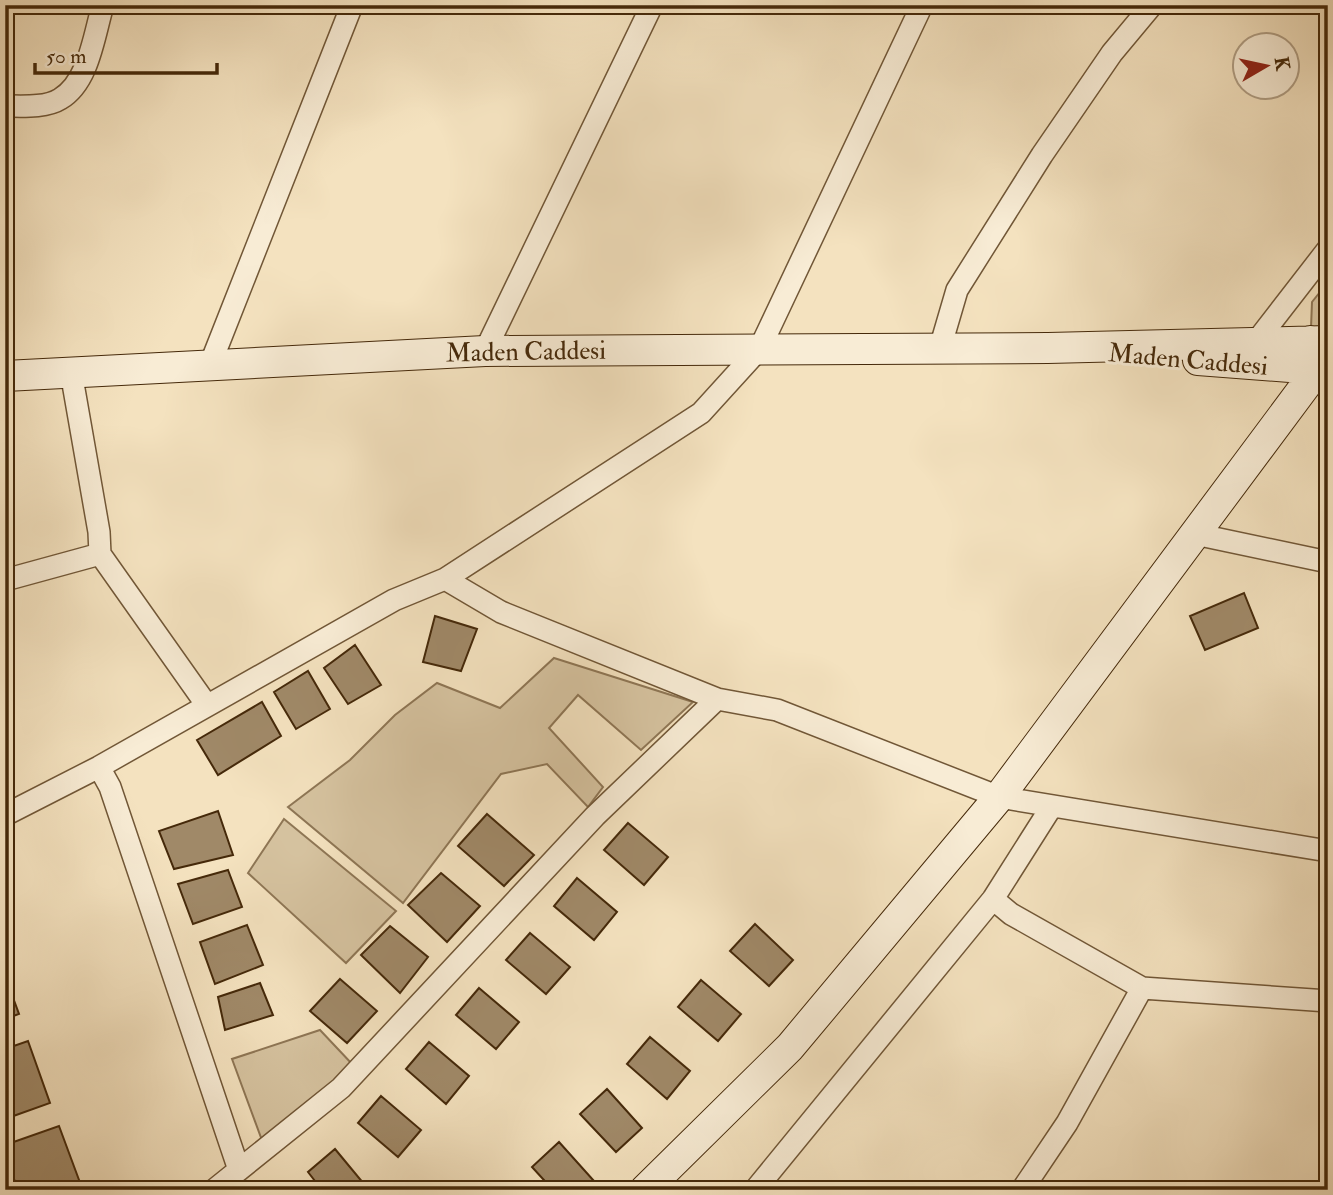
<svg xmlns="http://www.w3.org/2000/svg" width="1333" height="1195" font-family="'IM FELL Double Pica',serif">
<rect width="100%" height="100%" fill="#f4e2bf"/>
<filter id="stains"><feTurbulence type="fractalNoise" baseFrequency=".00286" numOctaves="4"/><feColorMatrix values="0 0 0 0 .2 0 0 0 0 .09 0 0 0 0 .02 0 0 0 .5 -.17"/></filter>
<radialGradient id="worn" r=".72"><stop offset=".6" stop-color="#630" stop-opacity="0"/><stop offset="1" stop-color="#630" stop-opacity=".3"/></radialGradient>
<path fill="#d6c3a0" stroke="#8e7655" stroke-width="2" d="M1328 282V327L1311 328 1312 302Z
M554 658 693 702 641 750 578 695 549 728 603 787 588 807 547 764 501 774 403 903 288 807 350 760 395 715 437 683 500 708Z
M284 819 396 911 346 963 248 873Z
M320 1030 353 1065 263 1143 232 1059Z"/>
<path fill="#a08968" stroke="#45290a" stroke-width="2" d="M1244 593 1258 628 1205 650 1190 616Z
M435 616 477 629 461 671 423 662Z
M355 645 381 685 348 704 324 668Z
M308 671 330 709 296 729 274 692Z
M262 702 281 736 218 775 197 740Z
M218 811 233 855 174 869 159 831Z
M487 814 534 855 504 886 458 846Z
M628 823 668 857 644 885 604 850Z
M228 870 242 907 193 924 178 884Z
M441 873 480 906 447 942 408 905Z
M577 878 617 912 594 940 554 906Z
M755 924 793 960 769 986 730 951Z
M247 925 263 965 215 984 200 942Z
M390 926 428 957 400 993 361 955Z
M530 933 570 967 546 994 506 960Z
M5 976 19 1014 5 1019Z
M340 979 377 1011 347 1043 310 1011Z
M701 980 741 1014 718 1041 678 1007Z
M260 983 273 1015 225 1030 218 997Z
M479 988 519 1022 496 1049 456 1015Z
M650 1037 690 1071 667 1099 627 1064Z
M28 1041 50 1103 5 1119V1049Z
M429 1042 469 1076 446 1104 406 1069Z
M607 1089 642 1128 616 1152 580 1114Z
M381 1096 421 1130 398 1157 358 1123Z
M59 1126 82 1188 18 1190 5 1154V1145Z
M559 1142 594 1181 585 1190H553L532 1167Z
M335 1149 369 1190H322L308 1172Z"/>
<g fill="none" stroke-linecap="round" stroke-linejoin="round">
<defs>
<path id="street" d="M5 106C21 106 46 108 60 99 89 82 94 35 103 5
M1256 342 1328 249
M940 348 957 290 1042 155 1112 53 1152 5
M485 351 652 5
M210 365 352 5
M71 372 99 532 100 554 206 704
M1195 534 1328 562
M445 579 501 612 717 699 777 710 999 797 1328 851
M5 580 100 554
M99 767 110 787 239 1170
M5 815 99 767 394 600 445 579 701 413 760 348 922 5
M993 899 1011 914 1142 988 1328 1001
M214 1190 341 1088 595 816 717 699
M755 1190 993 899 1052 806
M1022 1190 1067 1123 1142 988"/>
<path id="secondary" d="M1198 360 1328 370
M5 376 485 351 1048 348 1328 341
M645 1190 790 1047 999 797 1317 370 1310 341"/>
</defs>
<use href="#street" stroke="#715737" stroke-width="24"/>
<use href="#secondary" stroke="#45290a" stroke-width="32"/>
<use href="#street" stroke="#f8ecd5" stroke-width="21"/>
<use href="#secondary" stroke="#f8ecd5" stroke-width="30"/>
</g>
<g text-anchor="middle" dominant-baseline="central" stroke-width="6" stroke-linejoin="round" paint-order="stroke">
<g font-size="26" fill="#45290a" stroke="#f8ecd5">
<text transform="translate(526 352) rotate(-1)">Maden Caddesi</text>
<text transform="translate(1188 360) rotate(5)">Maden Caddesi</text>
</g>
</g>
<rect width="1333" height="1195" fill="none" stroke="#f4e2bf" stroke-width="28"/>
<rect x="7" y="7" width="1319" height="1181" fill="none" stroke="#45290a" stroke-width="3.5"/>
<rect x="14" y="14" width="1305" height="1167" fill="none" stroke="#45290a" stroke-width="2"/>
<g transform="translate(1266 66) rotate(81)"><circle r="33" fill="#f8ecd5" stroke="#b09e84" stroke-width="2"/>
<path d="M0-5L12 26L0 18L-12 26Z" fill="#8f2418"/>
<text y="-10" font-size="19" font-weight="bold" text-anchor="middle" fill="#45290a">K</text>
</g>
<path d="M35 63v10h182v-10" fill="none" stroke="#45290a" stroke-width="3.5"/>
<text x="46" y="63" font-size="21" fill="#45290a" stroke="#f8ecd5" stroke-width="5" paint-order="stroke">50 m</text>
<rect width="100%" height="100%" filter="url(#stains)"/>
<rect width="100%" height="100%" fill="url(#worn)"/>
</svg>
